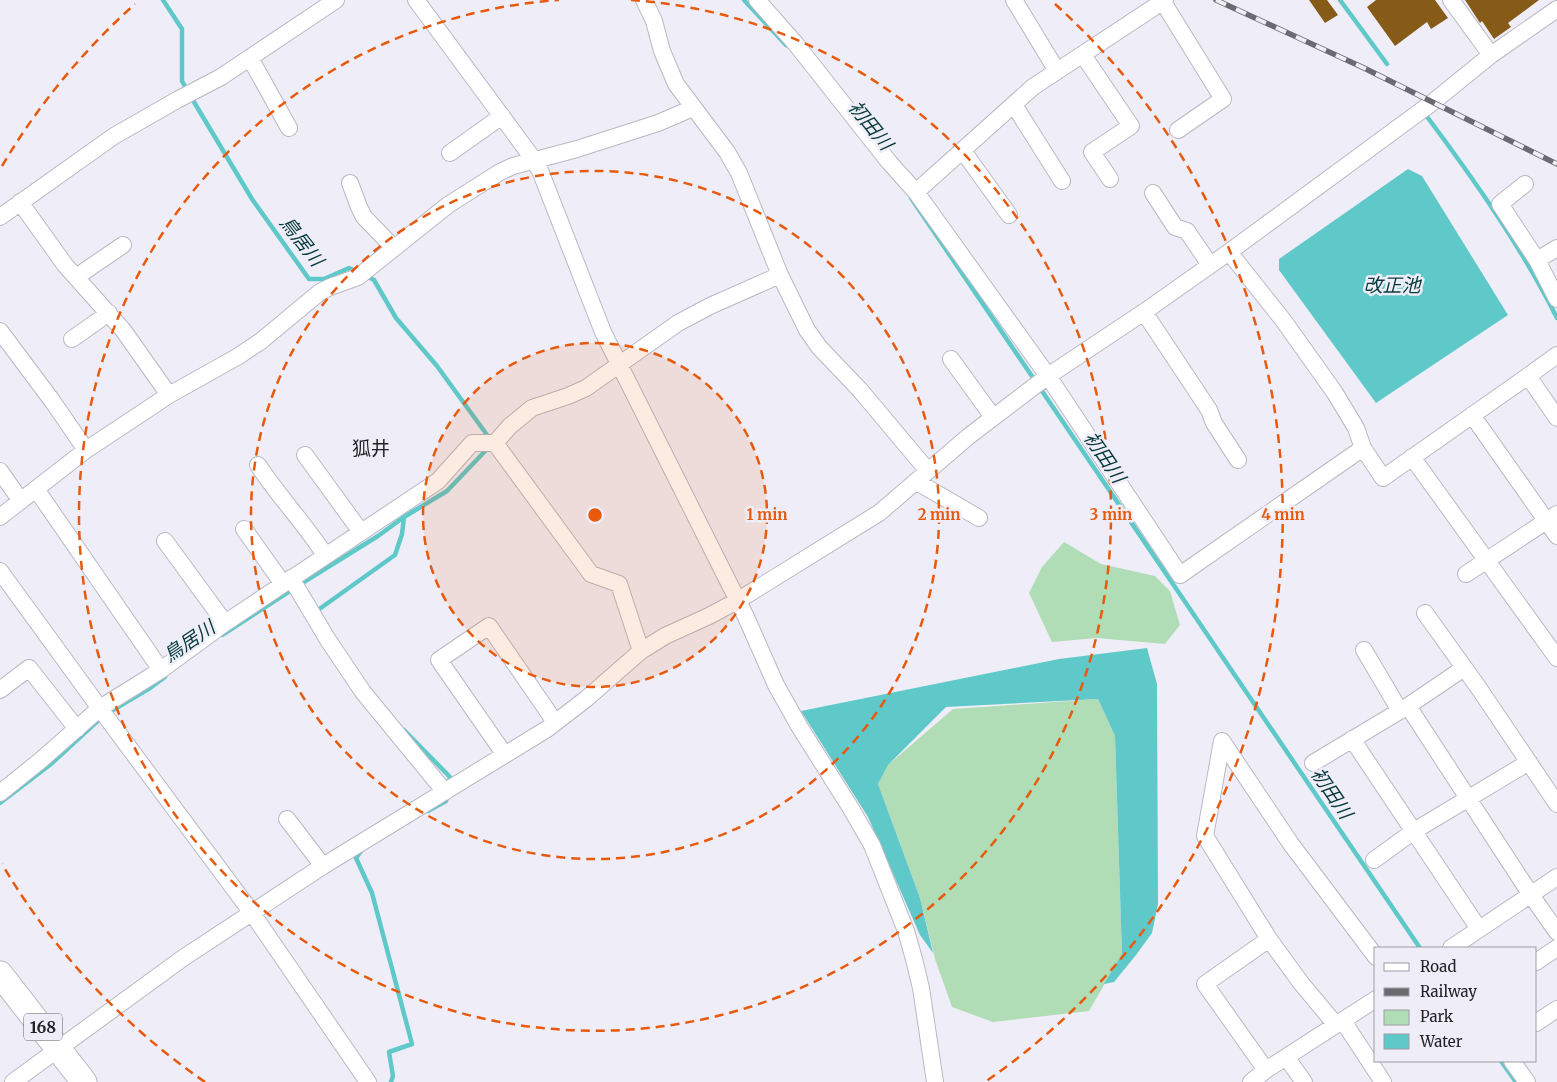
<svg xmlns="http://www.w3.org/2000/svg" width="1557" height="1082" font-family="Merriweather,'Noto Sans JP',serif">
<rect width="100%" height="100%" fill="#efeef8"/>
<path fill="#b0dcb6" d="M1064 542 1101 564 1155 576 1170 591 1180 625 1165 644 1097 638 1052 642 1029 593 1042 567Z
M1098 699 1115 736 1122 954 1089 1011 993 1022 952 1007 935 959 920 898 878 784 888 765 953 709Z"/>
<path fill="#5fc8c8" d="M1408 169 1422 176 1508 315 1376 403 1279 270V259Z
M1147 648 1157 684 1158 904 1152 933 1136 955 1114 982 1104 984 1122 954 1115 736 1098 699 946 707 888 765 878 784 920 898 933 953 920 935 868 817 801 711 1059 659Z"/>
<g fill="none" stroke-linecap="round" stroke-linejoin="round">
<path stroke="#5fc8c8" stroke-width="4.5" d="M163 0 182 29V81L187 90
M744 0 786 45
M1340 0 1387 64
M191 97 252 199 309 279H324L349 268 358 272
M1425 114C1473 178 1521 246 1557 318
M911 198 1420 948
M365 275 374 280 396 318 437 366 490 439
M299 585 378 536 404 517
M319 614 318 610 395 555 402 534 404 517 447 491 489 447
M222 635 293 589
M108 713 150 688 165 677
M404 730 450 777 448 784
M0 803 51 764 102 717
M428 811 446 801V797
M362 850 356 858 372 893 412 1044 389 1052 393 1076 391 1082
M1501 1061 1516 1082"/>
</g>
<path fill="#855b17" d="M1309 0H1327L1338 15 1325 23Z
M1376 0H1435L1448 18 1431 29 1427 22 1395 46 1367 7Z
M1465 0H1539L1508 23 1511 27 1494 39 1482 21 1480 23Z"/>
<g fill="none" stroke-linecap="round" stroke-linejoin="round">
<defs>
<path id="minor" d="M416 0 534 160 541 173 603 332 746 617 776 685 799 726 850 807 872 845 906 931 914 959 921 988 935 1082
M644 0 654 21 662 51 676 84 727 152 739 173 780 275 807 330 819 347 860 390 928 471
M757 0 795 43 889 162 916 192 1048 376 1180 575 1363 448
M1014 0 1057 71
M1451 0 1491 55
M1163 2 1223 99 1178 130
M1083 55 1131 126 1092 152 1110 179
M250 58 289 128
M1014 105 1062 181
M963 151 1009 215
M450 153 502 116
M350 183 359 207 364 217 394 248
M1525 184 1500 204 1537 260 1557 299
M916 192 1033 87 1165 0
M1153 193 1175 227 1187 231 1210 265
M20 202 65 265 123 330 169 395
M0 217 114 136 177 100 221 77 336 0
M1229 252 1283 320 1335 393 1356 428 1363 448 1383 478 1528 376 1557 418
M1537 260 1557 248
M76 277 123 245
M1144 312 1209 410 1214 423 1238 460
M0 331 53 402 86 450
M72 339 109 313
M951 359 993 417
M1528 376 1557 355
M1472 415 1557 536
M305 455 361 532
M1412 457 1557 658
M258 465C279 497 305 524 325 555
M0 471 21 501
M917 482 979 518
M36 489 161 670
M0 517 86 450 169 395 237 357 261 341 320 292 330 287 358 277 448 205 500 172 513 166 577 149 658 123 693 108
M244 529 283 584
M165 541 225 623
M0 571 107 718 252 913 368 1082
M1466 574 1557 514
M291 578 328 640 363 692 445 792
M1425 613 1478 687 1557 804
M1364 650 1400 711
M641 651 619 584 591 574 495 443 510 426 532 408 568 396 586 388 678 323 710 306 780 275
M0 690 29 668 77 729
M1408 706 1464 668
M1352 739 1479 929
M1222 741 1205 836 1269 939 1205 984 1266 1070
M1222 741 1291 844 1376 957
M505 755 439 660 489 626 555 722
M1313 763 1408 706 1531 895 1557 932
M0 793 41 760 100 708 161 670 225 623 438 481 472 443H495
M287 819 323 866
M1374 860 1414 831 1529 762
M1269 939 1301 983 1336 1025
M1451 948 1557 877
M1536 962 1557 948
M1343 1021 1383 1082
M1536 1023 1557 1009
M1286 1057 1304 1082
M1512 1061 1527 1082
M13 1082 183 958 323 866 547 729 586 699 641 651 665 636 709 616 737 601 879 513 969 436 1048 376 1144 312 1229 252 1433 102 1491 55 1557 9
M1251 1082 1266 1070 1376 999"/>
<path id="highway" d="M0 974 84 1082"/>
</defs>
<use href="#minor" stroke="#b9b8c2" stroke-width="18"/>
<use href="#highway" stroke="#b9b8c2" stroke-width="27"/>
<use href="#minor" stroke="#fff" stroke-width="16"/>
<use href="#highway" stroke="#fff" stroke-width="25"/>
<defs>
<path id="rail" d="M1216 0 1364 68 1557 164"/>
</defs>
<use href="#rail" stroke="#6b6a70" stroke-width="5.5"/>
<use href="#rail" stroke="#efeef8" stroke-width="4" stroke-dasharray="11" stroke-linecap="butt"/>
</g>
<circle cx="595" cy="515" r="172" fill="#e8590c" fill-opacity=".12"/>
<g fill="none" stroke="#e8590c" stroke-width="2.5" stroke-dasharray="9 6">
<circle cx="595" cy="515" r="172"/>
<circle cx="595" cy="515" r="344"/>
<path d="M631 0A516 516 0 1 1 559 0"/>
<path d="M205 1082A688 688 0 0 1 2 864M2 166A688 688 0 0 1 135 4M1055 4A688 688 0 0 1 985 1082"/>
</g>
<g text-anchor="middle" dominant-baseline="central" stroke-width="5" stroke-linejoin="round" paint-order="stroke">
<rect fill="#efeef8" stroke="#605f65" stroke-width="1" x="24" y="1013.5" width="38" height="27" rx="4"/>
<g font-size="16" font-weight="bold" fill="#232226">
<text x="43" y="1027">168</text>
</g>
<g font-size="19" font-style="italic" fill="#05393a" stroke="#efeef8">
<text transform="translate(871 125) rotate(51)">初田川</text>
<text transform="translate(302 241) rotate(52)">鳥居川</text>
<text x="1392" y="285">改正池</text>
<text transform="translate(1105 457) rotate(56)">初田川</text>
<text transform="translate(189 641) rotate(-34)">鳥居川</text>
<text transform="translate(1332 793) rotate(56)">初田川</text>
</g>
<g font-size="19" fill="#232226" stroke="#efeef8">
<text x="371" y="448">狐井</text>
</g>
</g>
<circle cx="595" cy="515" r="8" fill="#e8590c" stroke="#efeef8" stroke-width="2.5"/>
<g font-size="15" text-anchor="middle" font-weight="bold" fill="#e8590c" stroke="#efeef8" stroke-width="5" stroke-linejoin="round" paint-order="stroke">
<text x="767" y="520">1 min</text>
<text x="939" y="520">2 min</text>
<text x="1111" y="520">3 min</text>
<text x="1283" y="520">4 min</text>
</g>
<rect x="1374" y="947" width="162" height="115" fill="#efeef8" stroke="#9d9ca4"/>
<rect x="1384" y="963" width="25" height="8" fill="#ffffff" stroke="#9d9ca4"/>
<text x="1420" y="972" font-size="15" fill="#232226">Road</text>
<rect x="1384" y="988" width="25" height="8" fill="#6b6a70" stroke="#9d9ca4"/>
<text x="1420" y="997" font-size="15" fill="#232226">Railway</text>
<rect x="1384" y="1010" width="25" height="15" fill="#b0dcb6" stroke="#9d9ca4"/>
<text x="1420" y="1022" font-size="15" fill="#232226">Park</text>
<rect x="1384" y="1034" width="25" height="15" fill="#5fc8c8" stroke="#9d9ca4"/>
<text x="1420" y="1047" font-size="15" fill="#232226">Water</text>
</svg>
